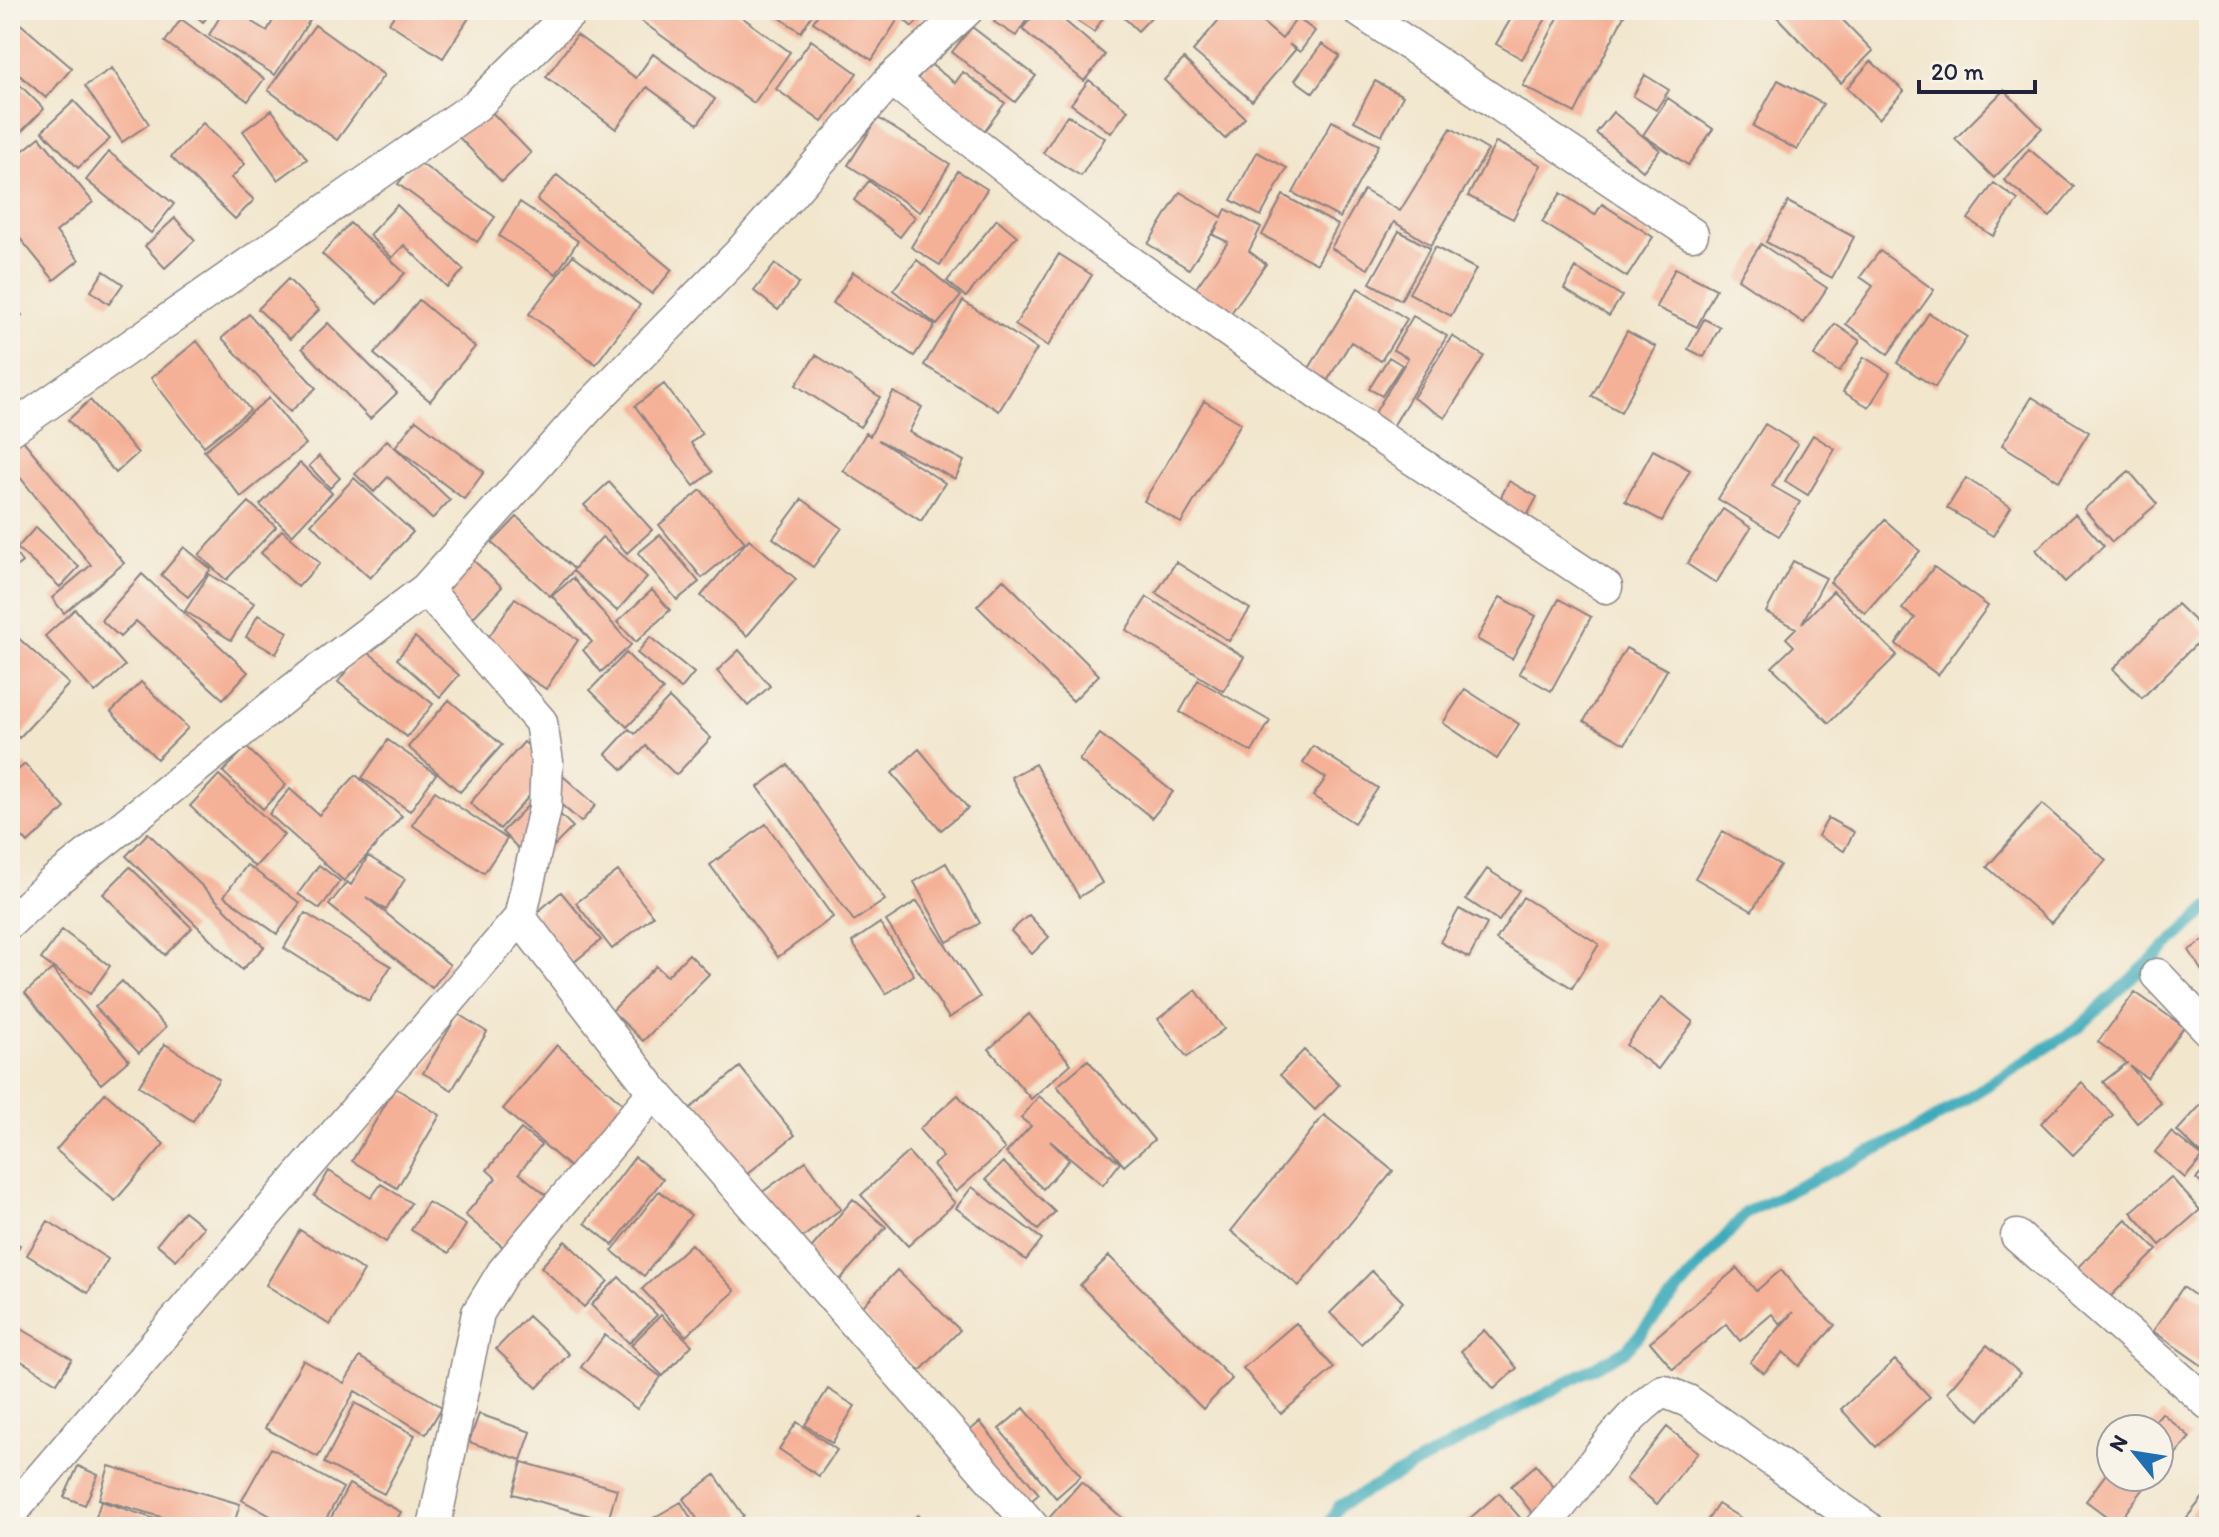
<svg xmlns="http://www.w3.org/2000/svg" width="2219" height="1537" font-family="Itim,sans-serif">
<rect width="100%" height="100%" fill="#f7f3e8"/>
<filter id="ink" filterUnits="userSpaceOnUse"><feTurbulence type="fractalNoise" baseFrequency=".0125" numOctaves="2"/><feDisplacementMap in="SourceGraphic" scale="16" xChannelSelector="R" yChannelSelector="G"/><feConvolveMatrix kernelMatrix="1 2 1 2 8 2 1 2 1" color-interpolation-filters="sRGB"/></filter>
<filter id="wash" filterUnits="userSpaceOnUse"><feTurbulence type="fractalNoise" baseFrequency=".006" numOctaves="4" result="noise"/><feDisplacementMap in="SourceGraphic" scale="32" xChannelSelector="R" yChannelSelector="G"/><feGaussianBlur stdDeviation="1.8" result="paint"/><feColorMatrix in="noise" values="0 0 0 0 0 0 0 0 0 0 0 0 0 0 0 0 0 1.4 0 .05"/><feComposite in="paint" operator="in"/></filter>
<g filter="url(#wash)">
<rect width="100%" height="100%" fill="#f2e6cd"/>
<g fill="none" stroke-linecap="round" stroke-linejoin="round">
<path stroke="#3dabbb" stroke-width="12" d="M1327 1527 1339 1506 1626 1350 1747 1212 1918 1129 2078 1028 2209 907"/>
</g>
<g id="blocks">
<path fill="#f5b197" d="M189 10H213L203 22Z
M224 10H259L252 22 267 31 279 10H299L311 18 275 75 209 35Z
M398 10H474L443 58 389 23Z
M630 10H732L790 52 754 103 629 12Z
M768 10H815L801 32Z
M821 10H885L898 19 872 60 813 22Z
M894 10H928L912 27Z
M1002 10H1033L1016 36 994 22Z
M1038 10H1052L1105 55 1084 81 1022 29Z
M1060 10H1108L1094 32Z
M1116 10H1158L1138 31Z
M1227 10H1248L1282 39 1297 18 1315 31 1300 52 1289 44 1295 50 1252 101 1193 51Z
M1516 10H1551L1522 59 1496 44Z
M1562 10H1612L1624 16 1575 113 1523 86Z
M1770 10H1833L1873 51 1841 83Z
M10 15 72 68 46 98 10 67Z
M181 19 264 79 248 101 165 42Z
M315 25 384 75 337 140 268 90Z
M972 27 1036 76 1015 102 952 52Z
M577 35 636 78 653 54 715 99 698 124 647 87 616 129 546 77Z
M811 40 857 73 822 122 776 89Z
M1322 44 1340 56 1313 93 1295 80Z
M1184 59 1245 118 1225 139 1164 80Z
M1871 61 1904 91 1879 119 1847 88Z
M929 63 955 83 963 72 1005 103 979 138 911 88Z
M112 68 149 124 122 142 85 86Z
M10 75 44 109 20 133 10 123Z
M1645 75 1669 90 1656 110 1633 96Z
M1089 80 1128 110 1111 133 1071 104Z
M1778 80 1823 104 1797 150 1753 126Z
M1375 81 1403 96 1382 135 1354 121Z
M2004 90 2042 128 1994 178 1955 139Z
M1668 98 1713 129 1688 165 1643 135Z
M74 101 110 139 78 168 42 131Z
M483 103 531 153 502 182 453 131Z
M272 110 307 159 278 180 243 131Z
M1613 112 1660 150 1643 171 1596 133Z
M1067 115 1105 138 1081 176 1043 153Z
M878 118 950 164 920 212 848 165Z
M1332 121 1379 145 1340 218 1293 193Z
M203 123 245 164 231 178 254 200 235 219 171 157Z
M1451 128 1488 150 1431 245 1394 222 1368 269 1331 248 1364 190 1400 211Z
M40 137 93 202 56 232 79 260 54 280 10 226V161Z
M1496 142 1541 165 1513 219 1468 196Z
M2029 149 2074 187 2050 217 2004 180Z
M109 152 174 204 151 233 86 180Z
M1257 152 1287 168 1261 216 1231 200Z
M416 160 495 217 477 242 398 184Z
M958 171 987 189 940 265 911 247Z
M557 175 672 270 652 294 537 200Z
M869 181 915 217 900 237 854 200Z
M1994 183 2018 200 1993 236 1968 219Z
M1180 192 1222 217 1226 209 1261 227 1249 251 1266 264 1221 327 1186 302 1228 242 1213 235 1220 221 1189 269 1148 244Z
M1561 193 1595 215 1602 204 1653 237 1627 277 1542 222Z
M1283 195 1338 225 1317 264 1262 235Z
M520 202 578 241 556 274 499 236Z
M1788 202 1854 237 1832 278 1766 242Z
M397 205 464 270 447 287 404 245 392 258 369 235Z
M175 218 195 240 165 268 145 246Z
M997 219 1017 236 966 297 947 281Z
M350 223 405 273 377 304 322 254Z
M1399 231 1430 248 1401 300 1370 283Z
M1761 244 1827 288 1804 323 1738 279Z
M1435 247 1476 269 1451 316 1409 293Z
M1880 251 1934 290 1888 354 1846 324 1873 286 1860 277Z
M1059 254 1092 275 1048 346 1015 325Z
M573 255 640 305 596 364 529 314Z
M917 260 961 296 937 325 893 290Z
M775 264 799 283 778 310 754 291Z
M1576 268 1622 296 1609 316 1564 289Z
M1675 268 1716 289 1697 327 1656 307Z
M104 271 123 284 109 304 91 291Z
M853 272 935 325 914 356 833 303Z
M288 279 319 310 290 339 258 309Z
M1358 288 1407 319 1381 361 1351 342 1324 386 1305 375Z
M419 300 475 347 430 401 374 354Z
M963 301 1037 349 999 411 924 365Z
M10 305 22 315 10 328Z
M1929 313 1967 337 1935 387 1897 363Z
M249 314 316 388 290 412 222 338Z
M1413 316 1447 336 1392 428 1373 416 1408 358 1393 350Z
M1704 319 1720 327 1704 357 1688 349Z
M328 323 397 393 370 419 302 348Z
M1835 324 1860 341 1839 372 1814 356Z
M1627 331 1656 347 1621 412 1592 396Z
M1452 336 1484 356 1445 418 1413 398Z
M197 341 250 410 204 446 151 378Z
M816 355 880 397 860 427 796 385Z
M1389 357 1402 365 1382 396 1369 389Z
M1864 357 1890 373 1869 407 1843 392Z
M664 384 702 434 691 443 712 472 694 486 635 406Z
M893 392 922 407 909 432 964 461 955 479 878 440 945 483 921 521 843 471 866 433 870 436Z
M2032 397 2089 432 2059 481 2002 445Z
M269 398 306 444 241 497 204 451Z
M90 400 138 453 116 473 68 420Z
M1204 401 1241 423 1181 523 1144 501Z
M416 420 484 472 464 499 395 447Z
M1765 424 1798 444 1772 486 1800 502 1779 536 1718 499Z
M17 433 124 563 64 613 52 598 91 565 10 465V438Z
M1813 435 1835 449 1808 495 1785 481Z
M387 440 450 500 432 519 388 477 374 492 355 474Z
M1653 450 1690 470 1662 521 1625 501Z
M319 456 340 478 330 488 309 466Z
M300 463 332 493 292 535 260 505Z
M2129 471 2157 504 2112 542 2084 509Z
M354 478 413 532 370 578 311 524Z
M1966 478 2011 507 1993 536 1947 508Z
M1509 481 1537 497 1527 516 1499 501Z
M609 482 652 530 627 553 584 505Z
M701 490 745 542 702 578 659 525Z
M802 499 842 528 813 567 773 538Z
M249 502 276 527 226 580 199 555Z
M1723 509 1751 528 1716 583 1687 564Z
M2075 514 2104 546 2065 582 2036 550Z
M517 517 574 569 602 537 647 577 617 611 573 571 550 596 492 543Z
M1885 520 1920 551 1865 613 1830 582Z
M36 527 79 567 60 587 17 548Z
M282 530 320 563 298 587 261 553Z
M660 535 699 582 677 600 638 553Z
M749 539 796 579 747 636 701 596Z
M10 547 22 562 10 572Z
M184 547 211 569 188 597 161 575Z
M472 559 502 587 467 624 437 596Z
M1793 561 1826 578 1802 623 1833 591 1897 655 1829 723 1772 667 1794 646 1786 638 1796 628 1766 612Z
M1176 562 1250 609 1229 641 1156 593Z
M1934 567 1988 606 1938 675 1896 644 1915 618 1902 609Z
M142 574 248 672 223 699 136 621 120 637 101 620Z
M209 574 254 603 231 640 185 611Z
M573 578 631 645 601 672 583 650 592 642 552 596Z
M1003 579 1099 675 1073 701 977 606Z
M652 590 670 610 636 642 617 622Z
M1147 597 1244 657 1223 691 1126 630Z
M1500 597 1536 616 1512 659 1477 639Z
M515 598 578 640 546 689 482 647Z
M1559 599 1591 617 1551 691 1519 673Z
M2177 604 2207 633 2142 698 2113 669Z
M75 609 125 666 95 693 45 636Z
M258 615 288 632 276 654 246 637Z
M15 635 69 684 19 738 10 730V641Z
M415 637 459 675 440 697 397 659Z
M650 637 694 673 681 689 637 653Z
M1626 648 1667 670 1625 744 1584 721Z
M364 649 433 704 407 737 338 682Z
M739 650 770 686 748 706 717 671Z
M626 653 663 690 627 727 590 690Z
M1198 680 1270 721 1252 752 1180 712Z
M141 682 188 728 157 759 111 712Z
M1465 689 1519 724 1497 759 1443 723Z
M669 698 711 738 676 775 646 746 623 770 606 754 629 729 635 734Z
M449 700 502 745 460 792 408 747Z
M1100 734 1173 792 1152 818 1079 760Z
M388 740 436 774 410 811 362 778Z
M524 742 596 805 581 822 539 785 500 829 470 803Z
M1313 746 1378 788 1354 823 1313 796 1326 778 1303 763Z
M246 747 286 785 263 809 223 772Z
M919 749 968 808 941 830 892 773Z
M25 764 65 808 28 843 10 823V777Z
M1035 764 1102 883 1079 897 1011 777Z
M788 765 885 900 854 921 758 787Z
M219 775 284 835 255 867 190 806Z
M356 775 402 816 344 881 269 814 290 789 319 815Z
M435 791 507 839 484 873 412 825Z
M539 794 573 827 535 865 502 832Z
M2042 804 2106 860 2051 923 1987 867Z
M1828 818 1854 832 1844 851 1818 836Z
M766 824 833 917 778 957 710 865Z
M1723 831 1780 865 1752 911 1695 878Z
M148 833 264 947 242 970 126 856Z
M368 856 405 879 386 910 366 897 450 965 432 988 329 905 347 882 351 885Z
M946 863 980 923 947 942 914 882Z
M247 865 300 903 277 934 224 896Z
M319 865 340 881 320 909 298 894Z
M130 867 192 928 165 955 103 894Z
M1487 869 1519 890 1499 921 1466 899Z
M618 871 653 916 612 949 576 903Z
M561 892 601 940 573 963 533 916Z
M1523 897 1599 944 1572 988 1496 940Z
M917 901 980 997 949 1018 886 921Z
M1459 909 1487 924 1469 958 1440 942Z
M305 913 391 966 369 1001 284 948Z
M1029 915 1049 937 1032 954 1011 931Z
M880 923 914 975 886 994 852 942Z
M62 930 110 966 90 994 41 959Z
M2209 937V983L2189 950Z
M689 954 709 974 643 1041 612 1011 656 966 667 976Z
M52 969 129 1060 101 1084 25 993Z
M122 981 166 1027 139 1053 95 1007Z
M1196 990 1224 1029 1187 1057 1158 1019Z
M2135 992 2184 1027 2147 1078 2130 1066 2161 1103 2137 1123 2103 1082 2127 1063 2098 1042Z
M1662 997 1693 1022 1658 1069 1626 1045Z
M458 1014 487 1032 452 1090 423 1073Z
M1029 1014 1071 1064 1031 1099 989 1049Z
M165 1044 219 1079 193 1121 139 1086Z
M557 1045 624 1105 571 1168 503 1109Z
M1304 1050 1339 1085 1315 1110 1280 1075Z
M1088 1060 1154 1140 1124 1166 1057 1086Z
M740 1067 795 1135 741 1179 686 1112Z
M2082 1083 2113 1115 2073 1155 2041 1123Z
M395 1088 440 1115 397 1188 352 1161Z
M105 1093 164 1144 115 1201 56 1150Z
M958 1095 1005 1149 956 1192 933 1165 943 1157 919 1129Z
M1039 1096 1120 1163 1103 1185 1050 1141 1069 1160 1043 1189 1006 1153 1031 1126 1021 1118Z
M2209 1096V1145L2201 1154 2177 1131Z
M1324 1115 1393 1171 1299 1286 1231 1231Z
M521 1129 541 1145 519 1173 546 1195 503 1247 465 1215 496 1178 487 1170Z
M2171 1132 2203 1157 2185 1178 2155 1152Z
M908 1152 955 1203 908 1246 861 1195Z
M635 1157 663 1179 613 1245 585 1223Z
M806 1161 841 1209 789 1247 754 1198Z
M1003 1162 1055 1212 1038 1230 986 1179Z
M2209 1165V1190L2196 1179Z
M329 1171 371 1198 381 1184 411 1203 386 1242 314 1196Z
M2171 1177 2200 1210 2160 1245 2131 1212Z
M972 1187 1042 1239 1026 1260 956 1208Z
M659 1191 691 1215 644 1276 612 1251Z
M853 1199 886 1227 839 1281 807 1253Z
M428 1202 466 1225 449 1253 411 1230Z
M184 1211 204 1227 176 1260 157 1244Z
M2126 1219 2157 1250 2108 1299 2077 1268Z
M48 1221 108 1259 88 1293 27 1255Z
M300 1230 364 1271 330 1325 266 1285Z
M10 1239 20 1245 10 1264Z
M565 1241 608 1281 584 1307 541 1267Z
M691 1244 735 1291 686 1336 642 1289Z
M1109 1256 1232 1379 1203 1409 1080 1285Z
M1737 1268 1756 1291 1781 1270 1805 1299 1835 1325 1799 1366 1783 1352 1764 1373 1750 1362 1793 1312 1780 1324 1772 1314 1740 1341 1726 1324 1673 1369 1650 1342Z
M897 1270 960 1330 920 1371 858 1311Z
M1372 1271 1403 1302 1361 1344 1330 1313Z
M619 1277 657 1315 629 1343 591 1305Z
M2183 1287 2209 1305 2207 1369 2153 1331Z
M661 1315 692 1345 663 1376 631 1345Z
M528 1316 569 1354 537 1388 496 1349Z
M10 1322 72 1359 57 1383 10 1354Z
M1296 1323 1334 1368 1281 1414 1243 1368Z
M1484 1330 1517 1368 1494 1389 1461 1351Z
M605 1335 661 1377 637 1409 581 1367Z
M1987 1345 2020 1373 1980 1420 1947 1392Z
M360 1357 442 1407 426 1434 355 1391 318 1457 265 1428 303 1360 344 1383Z
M1895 1360 1930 1397 1876 1447 1841 1409Z
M828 1389 855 1406 832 1443 805 1425Z
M355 1403 415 1435 384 1494 324 1463Z
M1024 1408 1081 1476 1056 1498 999 1429Z
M2162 1413 2190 1437 2159 1474V1429H2148Z
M479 1414 531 1432 521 1460 469 1442Z
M797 1422 837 1450 819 1476 779 1449Z
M980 1422 1039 1494 1015 1515 955 1443Z
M1667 1427 1698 1452 1657 1504 1626 1479Z
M271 1448 343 1488 322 1527H290L242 1500Z
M522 1462 617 1489 608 1521 513 1494Z
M1536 1465 1566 1502 1540 1523 1511 1486Z
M78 1466 98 1475 85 1505 64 1497Z
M109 1466 240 1504 233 1527H196L99 1499Z
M2111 1467V1477H2140L2148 1483 2117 1524 2086 1501Z
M715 1475 744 1516 729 1527H703L683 1499Z
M1081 1482 1128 1523 1125 1527H1041Z
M349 1484 401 1512 393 1527H326Z
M2209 1490V1527H2179Z
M1499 1493 1528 1527H1460Z
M101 1501 176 1526V1527H93Z
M681 1502 696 1527H645L643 1524Z
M1718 1504 1749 1523 1746 1527H1703Z
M918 1515 927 1527H902Z"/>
</g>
</g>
<g filter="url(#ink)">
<use href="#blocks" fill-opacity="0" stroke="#8a8484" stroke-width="2"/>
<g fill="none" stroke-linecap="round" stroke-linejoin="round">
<defs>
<path id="street" d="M1358 10 1692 234
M891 79 1103 243 1374 433 1606 587
M10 430 477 105 573 10
M520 918 654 1092 1033 1527
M10 922 50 885 294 689 426 589 587 409 739 254 891 79 967 10
M2157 975 2209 1030
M2017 1236 2209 1404
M10 1514 520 918 545 808 547 762 541 722 426 589
M434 1527 478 1313 503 1272 654 1092
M1542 1527C1581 1486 1617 1420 1663 1391L1688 1401 1867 1527"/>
</defs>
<use href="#street" stroke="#8a8484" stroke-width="35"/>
<use href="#street" stroke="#fff" stroke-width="32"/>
</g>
</g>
<rect width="2219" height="1537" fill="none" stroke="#f7f3e8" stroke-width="40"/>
<g transform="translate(2135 1453) rotate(300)"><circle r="38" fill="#f7f3e8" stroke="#a29fa3" stroke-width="2"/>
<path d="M0-6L14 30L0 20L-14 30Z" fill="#1f6fb2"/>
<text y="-12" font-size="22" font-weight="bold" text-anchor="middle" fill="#22223b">N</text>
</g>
<path d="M1919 80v12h116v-12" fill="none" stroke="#22223b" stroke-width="4"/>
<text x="1931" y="80" font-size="24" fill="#22223b" stroke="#f7f3e8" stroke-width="6" paint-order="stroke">20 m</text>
</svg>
